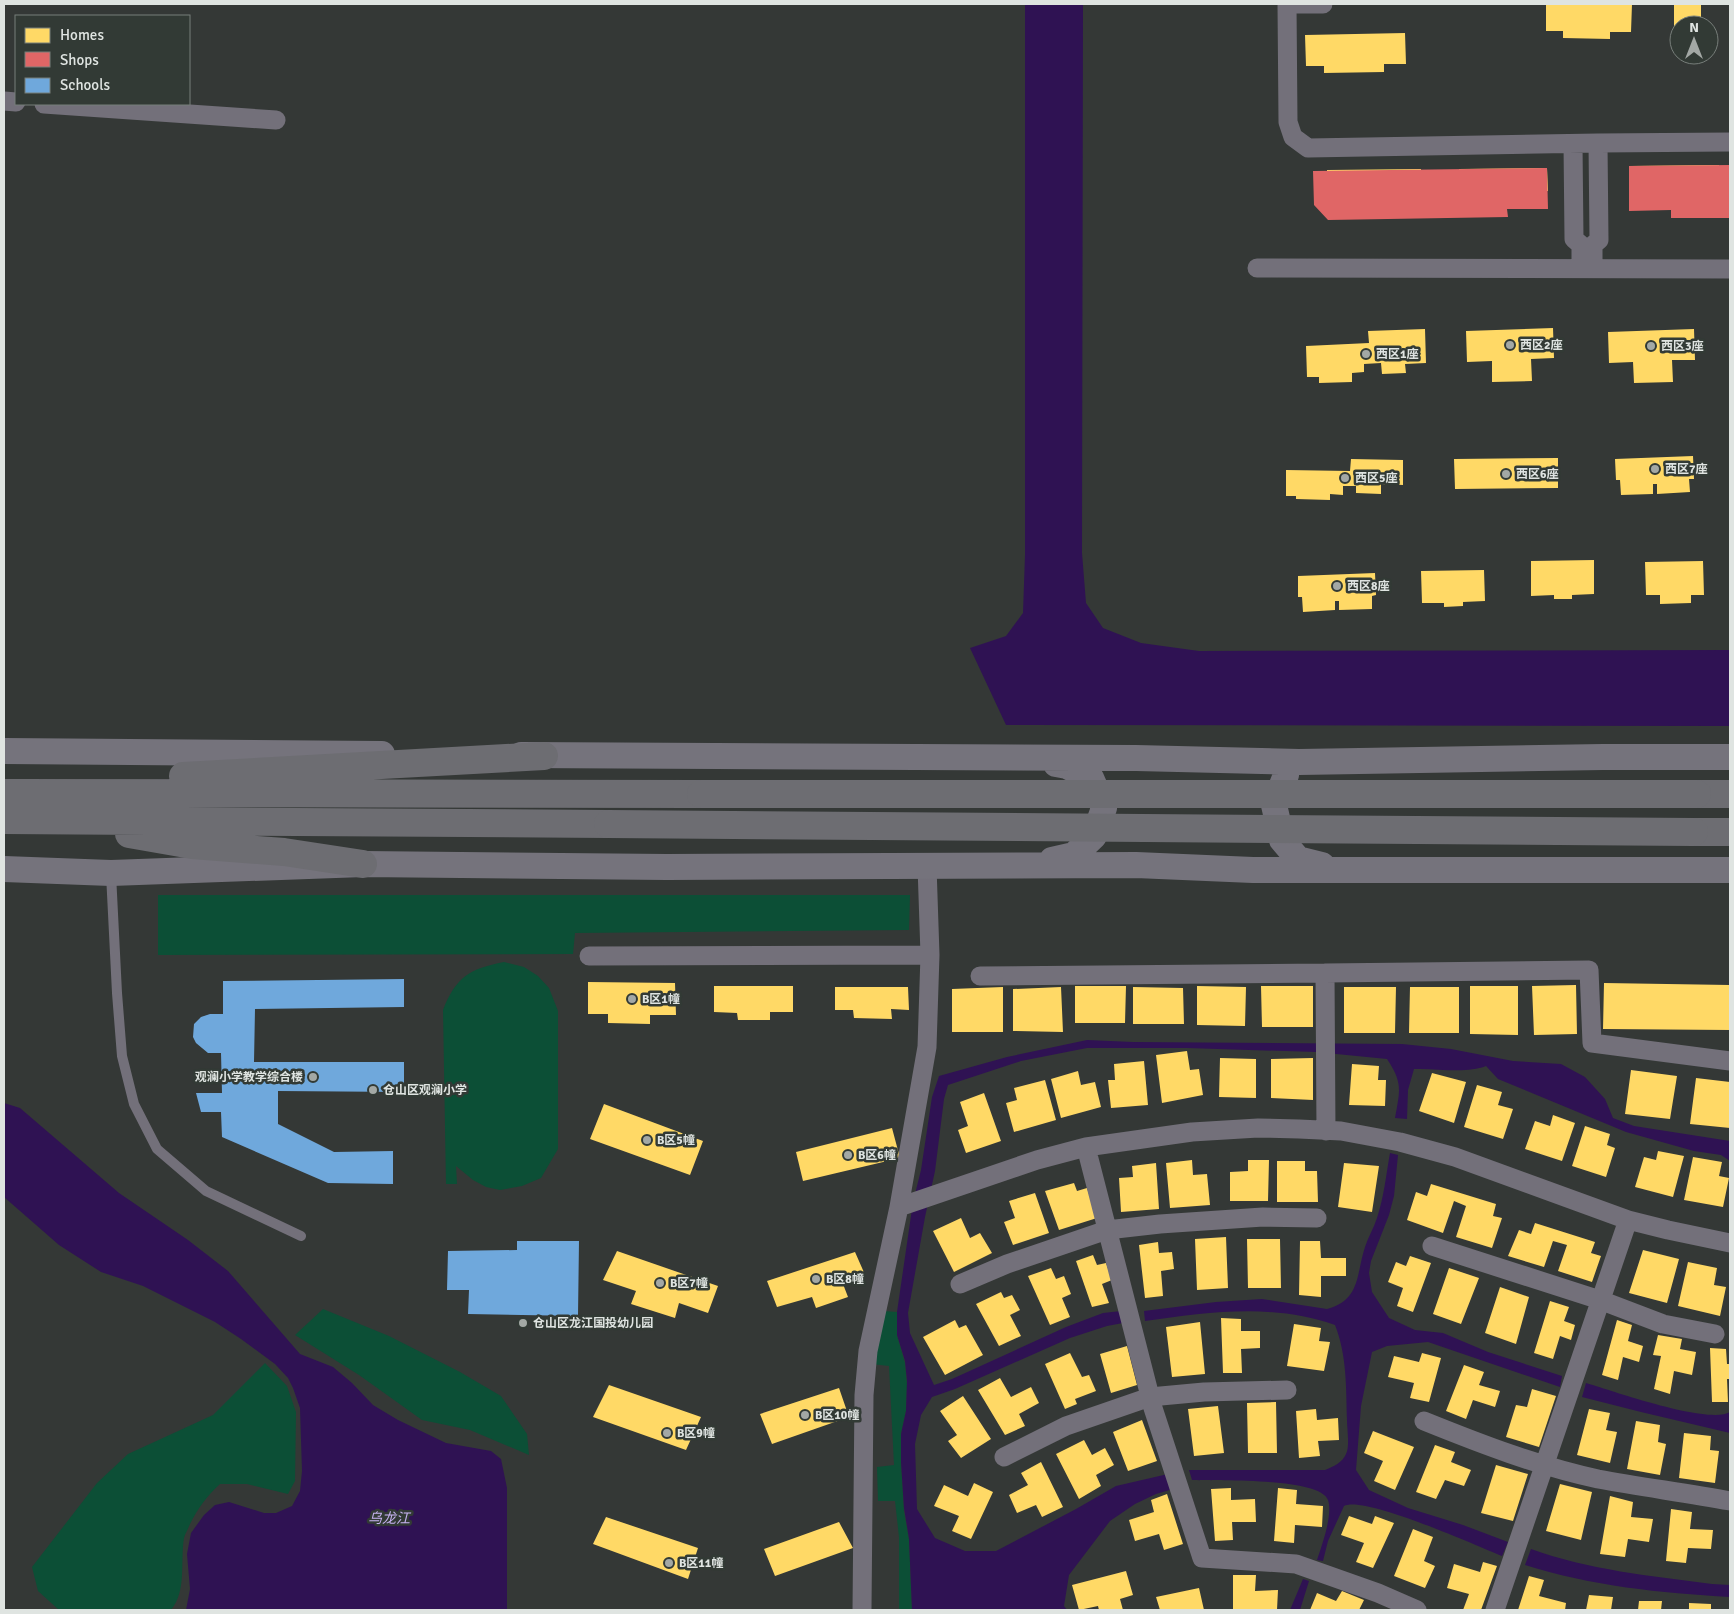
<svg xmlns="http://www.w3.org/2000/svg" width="1734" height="1614" font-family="Signika,'Noto Sans SC',sans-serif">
<rect width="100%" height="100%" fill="#343836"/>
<path fill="#0c4f36" d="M158 895H910L909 930 575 933 573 954 158 955Z
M504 962 524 967 538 976 549 988 558 1011V1149L541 1178 522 1186 500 1190 486 1187 473 1180 456 1166 457 1184H446L443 1010C456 977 469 969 504 962Z
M323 1309 389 1336 460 1372 501 1396 527 1434 529 1455 470 1430 422 1420 359 1375 295 1335Z
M884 1311 897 1312V1335L905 1363 907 1384 906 1411 901 1434V1462L904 1511 909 1539 912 1610H899V1537L895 1501H878L877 1467 894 1465 889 1366 871 1364Z
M265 1363 287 1386 296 1412 295 1481 288 1494 247 1484H220C207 1496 198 1508 190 1524 188 1529 185 1534 184 1538 180 1562 187 1591 171 1610H59L38 1591 32 1567 97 1483 128 1454 213 1415Z"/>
<path fill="#2f1253" d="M1025 4H1083L1082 553 1086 603 1103 628 1141 643 1199 651 1730 650V726L1006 725 970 648 1006 636 1023 613 1025 555Z
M1087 1040 1133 1042 1402 1044 1451 1049 1513 1061 1561 1064 1585 1077 1605 1099 1613 1118 1634 1126 1730 1141V1161L1721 1155 1694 1151 1626 1132 1498 1079 1486 1066C1466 1074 1437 1068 1414 1069L1408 1090 1407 1119 1395 1118C1400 1090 1403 1083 1387 1059L1316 1052 1187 1048H1087L1021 1061 948 1085 944 1099 935 1171 925 1217 908 1313 910 1333 934 1385 952 1379 1066 1327 1103 1313 1121 1311 1123 1323 1107 1326 1070 1338 955 1389 932 1397 921 1415 915 1444 917 1509 935 1538 965 1551H996L1076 1509 1116 1486 1168 1474 1173 1489 1156 1494 1135 1504 1110 1521 1069 1575 1064 1606 1067 1610H912L909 1539 904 1508 901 1462V1434L906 1411 907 1381 905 1361 897 1335V1312L913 1202 921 1170 932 1097 939 1076 1007 1057Z
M4 1103 20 1108 119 1193 188 1240 228 1271 300 1354 333 1367 352 1383 373 1405 398 1420 446 1443 491 1451 501 1459 507 1488V1610H186L190 1589 187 1554 191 1533 204 1515 215 1505 229 1502 264 1513H276L292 1506 300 1491 302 1471 300 1408 293 1388 288 1378 275 1364 241 1339 215 1322 143 1286 101 1272 59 1245 4 1197Z
M1390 1153 1398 1155 1394 1196 1389 1215 1371 1261 1369 1273 1372 1292 1389 1318 1415 1330 1443 1333 1488 1352 1562 1376 1560 1387 1428 1342 1387 1346 1372 1352 1361 1406 1356 1470 1369 1490 1408 1508 1463 1525 1508 1542 1502 1556C1477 1546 1364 1495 1344 1506L1328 1541 1323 1561 1317 1560C1322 1545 1333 1515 1328 1500 1319 1477 1215 1481 1192 1480L1189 1470H1325C1333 1467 1343 1462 1346 1454 1350 1447 1347 1428 1347 1420 1346 1388 1347 1355 1335 1325 1274 1303 1208 1312 1145 1321L1144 1311 1216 1302 1262 1299 1327 1309C1361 1300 1356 1274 1365 1247 1368 1237 1374 1228 1377 1218 1384 1197 1386 1175 1390 1153Z
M1586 1383C1613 1391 1709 1425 1730 1412V1433L1641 1412 1582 1397Z
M1531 1549C1589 1570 1651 1576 1712 1584L1730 1585V1597C1660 1593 1592 1586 1525 1565Z
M1303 1579 1309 1581 1300 1610H1290Z"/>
<path fill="#ffd966" d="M1546 4H1632L1631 32H1610V39L1563 38V31H1546Z
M1674 4H1701V25H1679V43H1674Z
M1405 33 1406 64H1384V72L1324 73V66H1306L1305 35Z
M1719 165V188L1695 189V201H1653V189H1629V166Z
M1547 168 1548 191H1525V204H1484V191H1459V169Z
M1421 169V197H1399V205H1347V198H1327V170Z
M1553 328 1554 358 1531 359 1532 381 1492 382V361L1467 362 1466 331Z
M1425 329 1426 363 1405 364 1406 373 1382 374 1381 363 1364 364V372L1352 373V382L1319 383V377H1307L1306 346 1369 343 1368 331Z
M1694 329 1695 360H1672L1673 382 1634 383 1633 362 1609 363 1608 332Z
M1693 456 1694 479H1689L1690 492 1657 494V484H1653V494L1621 495 1620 480H1616L1615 459Z
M1558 458V488L1455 489 1454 459Z
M1351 459 1403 460V485L1381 484V494L1356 493V486H1343V495L1330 494V500L1296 499V496H1286V470L1350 471Z
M1594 560V594L1572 595V599H1554V595L1531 596V561Z
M1703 561 1704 595H1691V603L1660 604V595H1646L1645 562Z
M1484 570 1485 601 1463 602V606L1444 607V603H1422L1421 571Z
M1375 573 1376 595 1372 596V609L1339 610V601H1335V610L1303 612 1302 597H1298V576Z
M588 982 675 983 676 1015H650V1024L608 1023V1014H588Z
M1604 983 1730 985V1030L1603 1029Z
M1576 985 1577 1034 1534 1035 1532 986Z
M714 986H793V1012H770V1020H738L737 1013 714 1012Z
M1075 986H1126L1125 1023H1075Z
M1197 986 1246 987 1245 1026 1197 1025Z
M1261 986H1313V1027H1262Z
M1470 986H1518V1035L1470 1034Z
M835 987H908L909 1010 891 1009 892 1019 854 1018 853 1010H835Z
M1003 987V1032H952V989Z
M1061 987 1063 1032 1013 1031V989Z
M1133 987 1183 988 1184 1024H1133Z
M1344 987H1396L1395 1033H1344Z
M1410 987H1459V1033H1409Z
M1187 1051 1190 1070 1199 1069 1203 1095 1162 1103 1156 1055Z
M1220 1058 1256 1059V1098L1219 1097Z
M1313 1058V1100L1271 1098V1059Z
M1144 1061 1148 1105 1111 1108 1108 1080H1115L1114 1064Z
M1352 1064 1379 1066 1378 1080H1386L1385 1106 1349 1105Z
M1631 1070 1677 1076 1670 1119 1625 1114Z
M1078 1071 1081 1085 1095 1082 1101 1107 1061 1118 1051 1079Z
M1432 1073 1466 1082 1454 1123 1419 1111Z
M1696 1078 1730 1082V1128L1690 1124Z
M1045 1080 1056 1120 1014 1132 1006 1103 1017 1100 1014 1088Z
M1477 1085 1502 1092 1498 1105 1513 1109 1503 1139 1464 1127Z
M984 1093 1001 1141 966 1153 958 1130 968 1126 960 1102Z
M604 1104 703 1141 690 1175 590 1139Z
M1553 1115 1575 1123 1562 1161 1525 1149 1535 1121 1550 1126Z
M1585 1126 1610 1134 1607 1145 1615 1148 1606 1177 1572 1166Z
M892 1128 900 1158 803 1181 796 1152Z
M1658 1151 1684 1156 1673 1197 1635 1187 1644 1157 1656 1160Z
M1693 1157 1722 1162 1719 1176 1729 1178 1723 1207 1684 1200Z
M1192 1160 1193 1175 1207 1174 1210 1205 1170 1208 1166 1163Z
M1248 1160H1269L1268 1201H1230V1172L1248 1171Z
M1277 1161H1305V1171H1317L1318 1202H1277Z
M1156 1163 1159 1209 1121 1212 1119 1178 1133 1177 1132 1166Z
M1344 1163 1379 1166 1372 1212 1338 1207Z
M1074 1183 1077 1191 1087 1188 1097 1218 1059 1230 1045 1191Z
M1431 1184 1496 1204 1493 1216 1502 1218 1492 1248 1456 1237 1466 1206 1454 1201 1443 1233 1407 1220 1416 1192 1427 1196Z
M1035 1193 1049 1233 1013 1245 1004 1222 1015 1218 1009 1201Z
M961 1218 970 1238 980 1233 992 1253 954 1272 933 1231Z
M1535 1223 1595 1242 1591 1253 1601 1256 1592 1282 1558 1271 1567 1245 1553 1241 1544 1267 1508 1256 1519 1230 1531 1234Z
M1226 1237 1228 1288 1197 1290 1195 1239Z
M1247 1239H1280L1281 1288H1248Z
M1300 1241H1320L1321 1258H1346V1276H1321V1297L1299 1295Z
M1158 1242 1159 1253 1172 1252 1174 1269 1161 1271 1163 1296 1145 1298 1139 1245Z
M1643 1250 1679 1259 1667 1303 1629 1293Z
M617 1251 718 1286 708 1313 679 1303 675 1318 631 1304 636 1291 603 1280Z
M855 1252 866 1277 843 1284 848 1297 816 1308 812 1297 777 1307 767 1281Z
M1093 1255 1097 1265 1106 1263 1112 1280 1102 1284 1109 1303 1092 1307 1076 1261Z
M1410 1256 1431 1263 1413 1312 1397 1306 1403 1288 1388 1282 1396 1262 1406 1266Z
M1688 1262 1717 1268 1714 1285 1726 1287 1720 1316 1678 1306Z
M1051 1268 1056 1279 1064 1276 1071 1294 1062 1298 1070 1317 1050 1325 1028 1276Z
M1449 1268 1479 1278 1461 1324 1433 1314Z
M1500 1287 1529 1297 1516 1344 1485 1333Z
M1001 1292 1004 1298 1012 1295 1020 1310 1010 1315 1021 1336 999 1346 976 1304Z
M1550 1301 1569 1307 1564 1321 1575 1325 1571 1340 1560 1336 1553 1359 1534 1353Z
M1221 1318 1241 1319V1331H1260V1348L1241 1349 1242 1373H1223Z
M955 1320 959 1328 966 1325 983 1355 945 1375 923 1337Z
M1617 1320 1632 1325 1628 1341 1643 1346 1639 1362 1623 1357 1618 1380 1602 1375Z
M1200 1322 1205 1374 1172 1377 1166 1327Z
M1294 1324 1321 1328 1319 1341 1330 1342 1324 1371 1287 1366Z
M1658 1335 1682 1339 1680 1349 1696 1352 1692 1375 1674 1371 1670 1394 1654 1389 1661 1356 1653 1355Z
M1127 1346 1137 1385 1111 1393 1100 1354Z
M1710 1348 1726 1349 1727 1364H1730V1379H1727L1728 1402H1712Z
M1070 1353 1082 1377 1089 1375 1096 1391 1075 1399 1077 1404 1065 1409 1045 1364Z
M1422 1353 1441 1358 1429 1402 1410 1398 1414 1383 1388 1377 1394 1356 1419 1362Z
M1464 1365 1484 1372 1479 1385 1500 1391 1495 1407 1473 1400 1466 1419 1446 1411Z
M1000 1378 1011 1397 1031 1387 1039 1403 1019 1414 1025 1426 1005 1435 978 1390Z
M609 1385 701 1417 686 1450 593 1417Z
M839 1388 849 1417 772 1444 760 1414Z
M1532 1389 1556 1396 1539 1447 1506 1437 1516 1405 1527 1407Z
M963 1396 991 1439 961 1458 948 1441 957 1435 940 1411Z
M1276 1402 1277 1453H1248L1247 1403Z
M1218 1406 1224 1453 1194 1456 1188 1409Z
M1316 1409 1317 1420 1338 1418 1339 1440 1318 1441 1320 1456 1299 1458 1296 1411Z
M1589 1409 1610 1413 1606 1430 1617 1432 1610 1463 1577 1455Z
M1142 1420 1157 1461 1128 1471 1113 1432Z
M1636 1421 1660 1425 1658 1442 1666 1444 1660 1475 1627 1469Z
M1373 1431 1414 1447 1395 1490 1374 1481 1383 1461 1364 1453Z
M1684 1433 1711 1436 1710 1450 1719 1451 1715 1483 1679 1478Z
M1084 1440 1092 1455 1105 1448 1114 1465 1096 1475 1101 1486 1079 1499 1056 1454Z
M1435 1445 1455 1452 1451 1462 1471 1470 1464 1486 1445 1480 1436 1499 1416 1492Z
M1041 1462 1063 1507 1042 1517 1036 1505 1017 1513 1009 1495 1028 1485 1021 1473Z
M1496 1465 1528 1474 1513 1521 1481 1513Z
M974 1483 993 1492 971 1539 952 1531 959 1516 934 1506 944 1485 968 1496Z
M1560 1484 1592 1492 1581 1540 1546 1531Z
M1231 1488V1500L1255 1499 1256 1522H1232L1233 1540 1215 1541 1211 1489Z
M1278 1488 1297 1490 1296 1504 1323 1506 1322 1527 1295 1525 1294 1543 1274 1541Z
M1167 1494 1183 1544 1164 1550 1159 1534 1135 1541 1129 1520 1154 1512 1151 1500Z
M1610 1496 1633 1502 1631 1517 1653 1519 1649 1542 1628 1539 1625 1557 1600 1554Z
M1671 1509 1692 1512 1690 1529 1713 1530 1711 1549 1688 1548 1686 1563 1666 1561Z
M1349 1516 1372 1524 1375 1516 1394 1523 1373 1568 1356 1562 1364 1543 1341 1535Z
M606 1517 698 1548 688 1579 593 1544Z
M839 1522 853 1548 775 1576 764 1549Z
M1413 1529 1433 1537 1424 1561 1435 1566 1425 1588 1394 1576Z
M1483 1562 1497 1566 1481 1610H1463L1469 1594 1447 1588 1454 1564 1480 1572Z
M1126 1571 1133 1595 1120 1599 1123 1610H1099L1098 1606 1079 1610 1072 1585Z
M1233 1575H1256L1255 1591 1278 1590 1277 1610H1233Z
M1529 1576 1544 1580 1539 1596 1566 1603 1565 1610H1518Z
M1199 1588 1204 1610H1160L1156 1597Z
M1342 1591 1364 1600 1359 1610H1310L1317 1593 1336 1601Z
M1589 1595 1613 1597 1611 1610H1586Z
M1639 1601H1662L1661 1610H1638Z
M1689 1603 1711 1604V1610H1689Z"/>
<path fill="#e06666" d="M1730 165V218H1671V210L1629 211V166Z
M1547 168 1548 209H1507L1508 217 1328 220 1314 205 1313 171Z"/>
<path fill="#6fa8dc" d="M404 979V1007L255 1009 254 1062H404V1092L278 1091V1124L334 1152 393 1151V1184L328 1183 222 1137 221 1112H201L196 1093H222L221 1053H208L196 1043 193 1037 194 1024 201 1017 210 1014H223V981Z
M517 1241H579L578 1316 468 1314 469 1290H447L448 1251 517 1250Z"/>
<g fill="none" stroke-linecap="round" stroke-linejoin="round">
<path stroke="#73707a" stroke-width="10" d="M111 874 117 993 122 1056 134 1104 157 1149 206 1191 301 1236"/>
<path stroke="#73707a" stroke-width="19" d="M1287 4 1288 122 1293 137 1308 148 1598 143 1730 142
M1287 4H1323
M4 101 16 102
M44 104 276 120
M1573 144 1574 239 1581 245V268
M1257 268 1730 269
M1593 268V245L1599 240 1598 143
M589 956 930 955
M980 976 1325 973
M1326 1131 1325 973 1589 970 1592 1043 1730 1061
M1086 1147 1153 1408 1202 1558 1296 1564 1378 1593 1417 1610
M899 1207 1037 1160 1086 1147 1192 1132 1258 1128 1299 1129 1341 1131 1400 1142 1455 1157 1628 1220 1668 1230 1730 1243
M1432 1246 1600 1300 1663 1324 1715 1334
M960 1284 1007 1264 1107 1230 1160 1224 1263 1217 1317 1218
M1424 1421C1481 1444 1538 1466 1598 1479 1642 1487 1686 1493 1730 1501
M1004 1457 1066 1426 1150 1397 1204 1392 1287 1390
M862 1610 864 1395 868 1351 899 1207 927 1047 930 955 927 866
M1495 1610 1628 1220"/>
<path stroke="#75737c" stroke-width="26" d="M4 751 382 754
M521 755 1136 758 1299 762 1603 757H1730
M1286 775 1274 805 1282 840 1298 859 1322 865
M1052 860 1074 855 1094 836 1104 808 1091 778 1067 766 1056 764
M4 869 111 873 363 864 667 867 1136 865 1253 870H1730"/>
<path stroke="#6d6d72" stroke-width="28" d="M183 776 544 756
M4 793 701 794
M1697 794H1730
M4 820 608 824
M1694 832H1730
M129 834 192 845 284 852 363 864"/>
<path stroke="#6d6d72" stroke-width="28" d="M701 794H1697
M608 824 1694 832"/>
</g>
<g fill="#a3a8a5" stroke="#323a35" stroke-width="2">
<circle cx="1510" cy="345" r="5"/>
<circle cx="1651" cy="346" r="5"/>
<circle cx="1366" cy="354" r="5"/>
<circle cx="1655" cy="469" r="5"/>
<circle cx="1506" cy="474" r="5"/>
<circle cx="1345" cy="478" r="5"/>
<circle cx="1337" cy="586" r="5"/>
<circle cx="632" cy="999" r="5"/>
<circle cx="313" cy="1077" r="5"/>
<circle cx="373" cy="1090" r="5"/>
<circle cx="647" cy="1140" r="5"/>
<circle cx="848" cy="1155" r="5"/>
<circle cx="816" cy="1279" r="5"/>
<circle cx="660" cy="1283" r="5"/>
<circle cx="523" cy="1323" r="5"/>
<circle cx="805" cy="1415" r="5"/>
<circle cx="667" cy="1433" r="5"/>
<circle cx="669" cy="1563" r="5"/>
</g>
<g text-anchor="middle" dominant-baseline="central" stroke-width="5" stroke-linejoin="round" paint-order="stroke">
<g font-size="12" font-weight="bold" fill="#dfe4e1" stroke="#323a35" text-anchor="start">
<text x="1520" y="345">西区2座</text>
<text x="1661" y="346">西区3座</text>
<text x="1376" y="354">西区1座</text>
<text x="1665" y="469">西区7座</text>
<text x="1516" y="474">西区6座</text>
<text x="1355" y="478">西区5座</text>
<text x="1347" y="586">西区8座</text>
<text x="642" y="999">B区1幢</text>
<text x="303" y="1077" text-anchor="end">观澜小学教学综合楼</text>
<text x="383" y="1090">仓山区观澜小学</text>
<text x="657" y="1140">B区5幢</text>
<text x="858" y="1155">B区6幢</text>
<text x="826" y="1279">B区8幢</text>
<text x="670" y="1283">B区7幢</text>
<text x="533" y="1323">仓山区龙江国投幼儿园</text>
<text x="815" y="1415">B区10幢</text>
<text x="677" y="1433">B区9幢</text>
<text x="679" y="1563">B区11幢</text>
</g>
<g font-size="14" font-style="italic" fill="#c7b3f2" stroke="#323a35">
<text x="389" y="1518">乌龙江</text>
</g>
</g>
<rect width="1734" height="1614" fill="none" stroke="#dfe4e1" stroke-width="10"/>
<rect x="15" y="15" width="175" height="90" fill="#323a35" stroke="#777e7a"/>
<rect x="25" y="28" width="25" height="15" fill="#ffd966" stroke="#777e7a"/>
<text x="60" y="40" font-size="15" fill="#dfe4e1">Homes</text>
<rect x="25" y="52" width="25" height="15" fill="#e06666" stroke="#777e7a"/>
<text x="60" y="65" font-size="15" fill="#dfe4e1">Shops</text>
<rect x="25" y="78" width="25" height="15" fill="#6fa8dc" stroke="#777e7a"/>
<text x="60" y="90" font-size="15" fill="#dfe4e1">Schools</text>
<g transform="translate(1694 40)"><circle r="24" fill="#323a35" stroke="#777e7a"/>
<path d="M0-4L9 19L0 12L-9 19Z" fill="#a3a8a5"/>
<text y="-8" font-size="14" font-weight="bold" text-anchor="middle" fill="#dfe4e1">N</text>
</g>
</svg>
